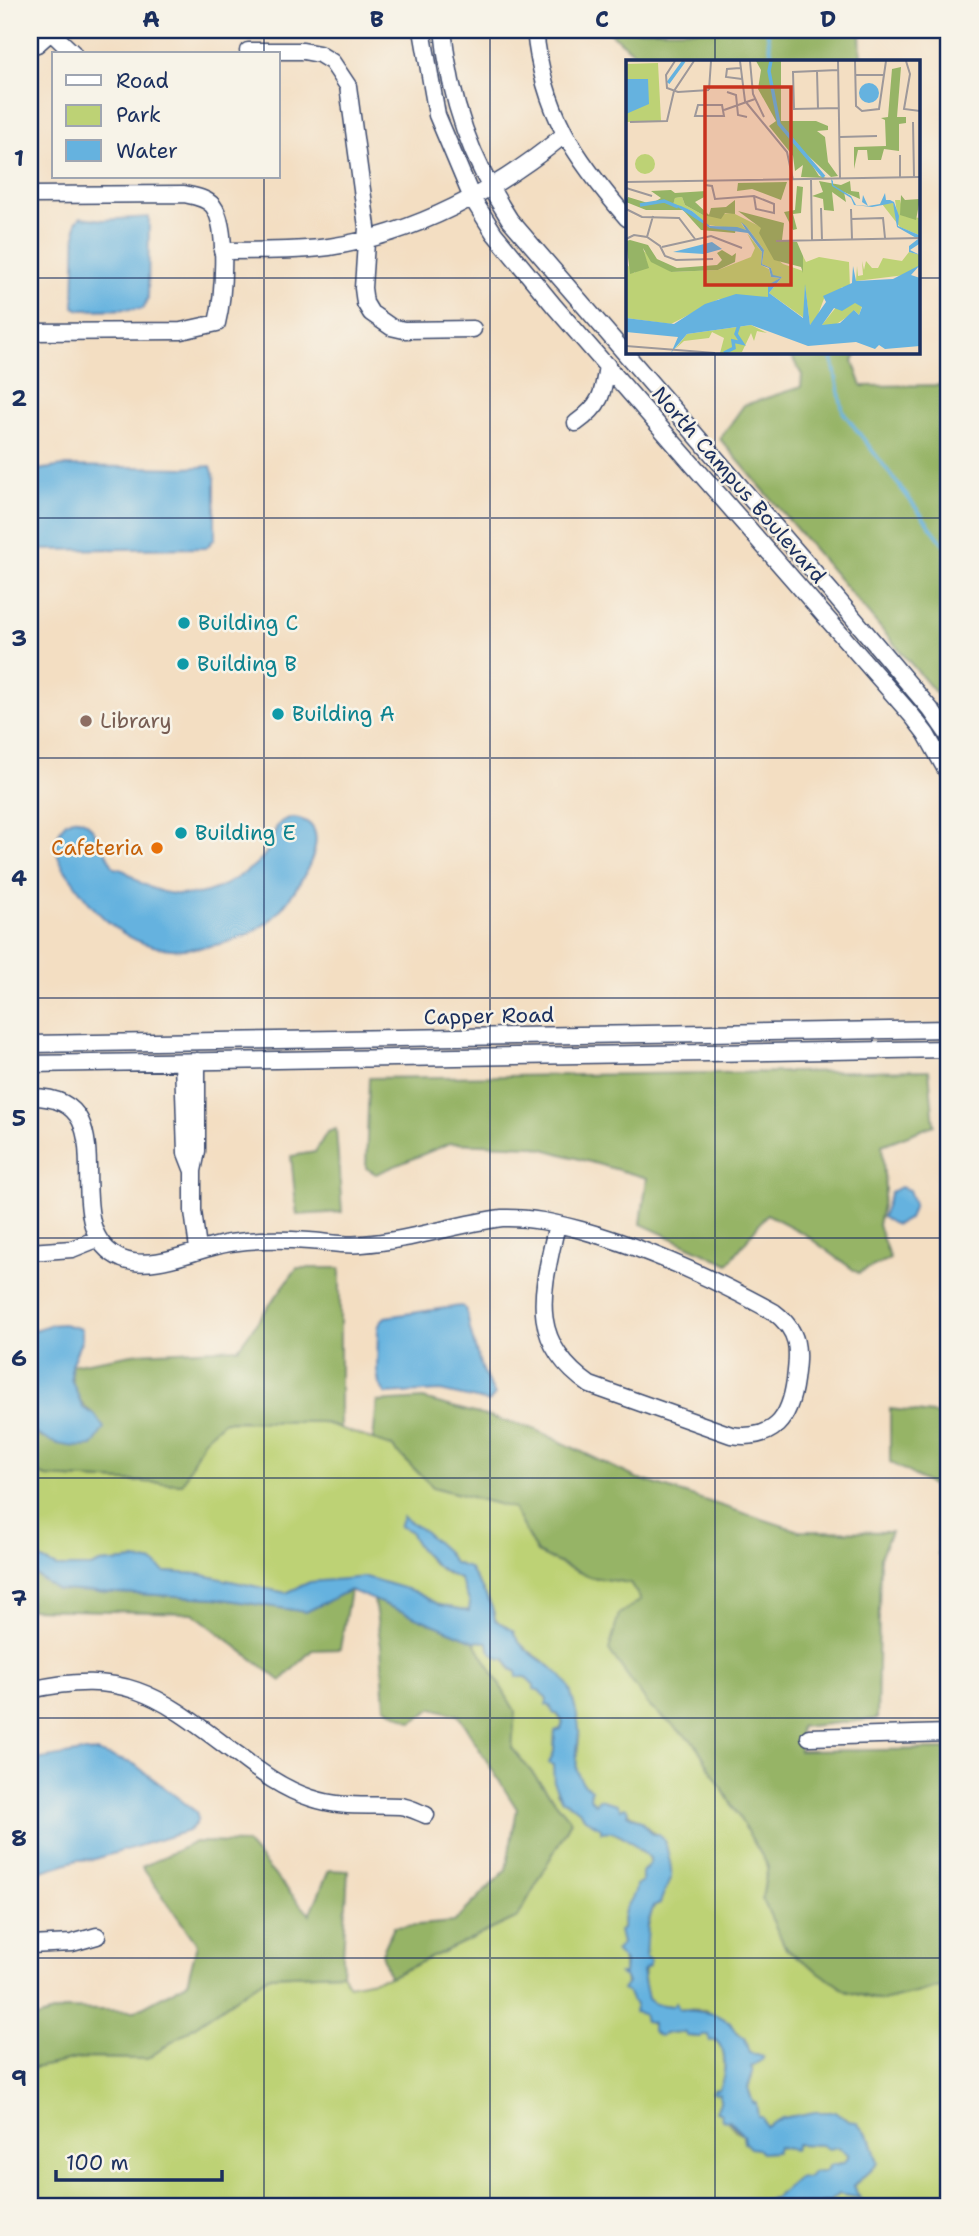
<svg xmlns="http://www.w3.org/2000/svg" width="979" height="2236" font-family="'Shantell Sans',sans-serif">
<rect width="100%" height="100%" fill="#f7f3e8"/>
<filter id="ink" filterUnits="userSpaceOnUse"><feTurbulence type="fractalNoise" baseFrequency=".0143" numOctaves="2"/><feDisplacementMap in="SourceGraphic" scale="14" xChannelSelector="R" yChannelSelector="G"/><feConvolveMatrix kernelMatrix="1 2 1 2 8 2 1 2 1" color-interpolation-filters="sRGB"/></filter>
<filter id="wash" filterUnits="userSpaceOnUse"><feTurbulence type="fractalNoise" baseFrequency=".00686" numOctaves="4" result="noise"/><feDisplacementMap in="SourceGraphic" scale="28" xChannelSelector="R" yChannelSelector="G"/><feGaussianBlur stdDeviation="1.57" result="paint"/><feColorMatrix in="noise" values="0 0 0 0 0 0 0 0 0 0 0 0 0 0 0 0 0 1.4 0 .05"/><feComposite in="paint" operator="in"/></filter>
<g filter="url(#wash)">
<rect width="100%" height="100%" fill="#f3dec2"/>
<path fill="#bdd275" stroke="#6c806a" stroke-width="2" d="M224 1421 322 1422 391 1446 433 1487 513 1508 537 1553 590 1577 630 1582 641 1600 650 1707 695 1743 768 1866 762 1898 846 1991 882 2001 949 1985V2206H819L821 2203 829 2202 839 2194 859 2197 853 2186 878 2163 871 2140 842 2115 766 2127 764 2121 758 2118 756 2103H753L748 2088 753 2072 750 2067 763 2057 750 2053 745 2038 705 2010 679 2009 676 2003 673 2006 655 2004 648 1999C639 1973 645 1934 653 1907L660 1904C665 1882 668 1862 665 1840 654 1835 650 1829 641 1822 630 1812 613 1805 599 1800L595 1804 590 1798 591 1789C565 1776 582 1748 579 1729 578 1725 576 1722 575 1718 568 1704 564 1686 555 1672 546 1657 520 1653 513 1631L495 1620C493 1602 478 1585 469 1568L454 1563 446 1551 410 1531C418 1552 438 1572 460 1579L470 1603 469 1611 440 1605 413 1591 310 1582 286 1593 198 1574 165 1572 154 1563 137 1560 100 1563 91 1567H56L30 1554V1470L46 1477 182 1484 204 1439Z
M474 1641 488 1642 489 1650 505 1658 510 1669 526 1677 541 1691 563 1723 561 1729 555 1731 553 1765 557 1793 579 1810 585 1819 633 1842 639 1850 650 1858C649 1872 637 1891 631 1904 627 1912 627 1904 624 1913 618 1934 625 1954 624 1974H621L626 1978 628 1993 648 2022 667 2033 685 2032 688 2036 699 2037 701 2035H708L723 2047 725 2075 719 2089 721 2114 735 2130 744 2135 778 2147 797 2144 821 2145 838 2147 848 2154V2158L843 2163 830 2165 825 2171 813 2172 807 2178H798L775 2198 758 2201 759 2206H30V2069L80 2058 147 2059 268 1976 342 1973 349 1985 389 1977 518 1917 571 1821 512 1748 515 1711Z"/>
<path fill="#96b466" stroke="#587262" stroke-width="2" d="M607 30H860L861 61H644Z
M789 352H858L853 361 862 386 949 385V711L936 693 720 439 744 405 801 387 802 375Z
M929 1070 934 1125 882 1145 885 1190 878 1225 890 1259 858 1273 803 1233 767 1214 728 1264 641 1224 647 1178 533 1146 450 1143 376 1174 366 1168 369 1078Z
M336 1129 342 1212 297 1215 291 1156 315 1152 327 1132Z
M297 1268H340V1428L322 1422 224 1421 204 1439 182 1484 46 1477 30 1470V1430L42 1438 95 1415C78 1404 71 1385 71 1365L138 1353 238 1348Z
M423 1399 534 1429 636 1478 799 1531 891 1532 880 1557 877 1719 800 1727 799 1751 949 1749V1985L882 2001 846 1991 786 1949 762 1898 768 1866 695 1743 650 1707 609 1650 619 1614 641 1600 630 1583 590 1577 537 1553 513 1508 433 1487 391 1446 373 1440 377 1402Z
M890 1409 949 1416V1554H938V1489L890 1462Z
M30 1571 58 1590 216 1598 306 1612 350 1590 340 1649 312 1650 281 1681 193 1613 30 1609Z
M374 1600 474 1641 515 1711 512 1748 571 1821 518 1917 389 1977 382 1953 394 1927 454 1922 506 1870 517 1809 458 1715 433 1708 412 1722 385 1707 381 1646Z
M195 1842 246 1843 310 1915 329 1870 348 1871 342 1973 268 1976 147 2059 80 2058 30 2069V2020L66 2009 135 2011 187 1983 197 1944 142 1867Z"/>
<path fill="#65b2df" stroke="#40709e" stroke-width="2" d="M81 217 103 220 149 217 148 298 143 309 80 310 74 307 76 222Z
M64 466 186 468 211 466 215 479V538L206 548 35 550 31 517 37 470Z
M292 818C348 822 290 904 269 921 244 941 215 947 184 949 136 952 101 922 75 884 68 874 59 864 57 852 54 835 65 810 86 822 95 828 108 858 114 868 127 869 130 876 141 883 158 893 179 896 198 894 219 891 254 870 266 853 276 839 271 820 292 818Z
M900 1187 909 1190 914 1204 909 1219 895 1225 882 1217 891 1192Z
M460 1306 464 1307C469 1315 468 1324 471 1333 477 1356 483 1375 495 1395L489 1402 440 1391 386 1394 379 1384 377 1371 378 1328 381 1321 385 1317Z
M63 1324 82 1329V1339L71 1365V1379L83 1408 95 1415 104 1428 92 1446C67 1449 51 1444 30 1430V1332L49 1325Z
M403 1517 425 1532 446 1551 454 1563 469 1568C478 1585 493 1601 495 1620L513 1631C522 1659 564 1664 571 1693 574 1704 579 1718 579 1730 579 1749 568 1777 591 1789L590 1798 595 1804 599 1799 617 1804 621 1809 625 1807 628 1810 627 1814 641 1821 652 1834H658L665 1840C667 1852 675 1873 669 1884 665 1891 662 1895 660 1904L653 1907 648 1924 646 1958 651 1961 649 1966 642 1971 648 1999 655 2004 672 2006 676 2002 679 2009C701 2013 725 2009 736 2033L745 2038 750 2053 763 2057V2059L751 2067 753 2072 748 2088 753 2103H756L758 2117H762L766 2127 782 2118 815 2112H836L848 2121 856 2122 871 2140 878 2163 853 2186 860 2198 839 2194 829 2202 821 2203 819 2206H759L758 2201 775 2198 799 2177 807 2178 813 2172 825 2171 830 2165 843 2163 848 2158V2154L838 2147 828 2149 821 2145 797 2144 794 2150 778 2147 776 2152 761 2153 757 2149 750 2148 744 2142 743 2135 729 2121 722 2120 721 2114 716 2112 720 2102V2094L712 2093 713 2090 719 2089C726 2073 728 2053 716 2040L710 2041 708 2035H702L700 2037 687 2036 685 2032 667 2033 659 2036 652 2031V2023L645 2022 643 2014 634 2012 636 2004 631 2000 628 1993 623 1990 628 1983 626 1978 620 1974H624L625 1962 615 1951 622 1944 619 1931 623 1929C623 1924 623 1916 625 1911 629 1901 636 1896 636 1885L642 1881V1872L650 1863V1858C636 1848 622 1828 601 1832V1828L585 1819 579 1810 562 1800 554 1784 553 1765 549 1763 554 1752 555 1731 561 1729 563 1722 558 1714H554L550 1706 546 1705 547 1700 541 1691 534 1689V1685L526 1677H517L516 1671 511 1669 505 1658 501 1659C492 1655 489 1652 488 1642L474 1641 350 1590 306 1612 216 1598 57 1590 30 1571V1554L56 1567H91L100 1563 137 1560 154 1563 165 1572 198 1574 286 1593 310 1582 366 1577 413 1591 440 1605 469 1611 470 1603 460 1579C439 1571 418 1552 410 1531L399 1526Z
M82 1752H96L134 1764 196 1812C200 1821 195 1825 188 1831L95 1859 77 1860 30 1875V1761Z"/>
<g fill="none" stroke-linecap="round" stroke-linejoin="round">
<path stroke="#65b2df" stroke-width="3.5" d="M767 30 773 61
M831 352 843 412 949 551"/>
</g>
</g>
<g filter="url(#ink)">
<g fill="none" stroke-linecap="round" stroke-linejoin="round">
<defs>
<path id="minor" d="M422 30 437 115 472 198 494 233 555 307 913 717 926 734 949 775
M443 30C450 101 471 160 510 220L834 595 931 710 949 736
M535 30C543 112 574 157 627 218
M51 32 73 53
M30 46 37 44 53 30
M248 51H303L319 54 332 62 348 86 367 227 363 288 365 303 371 313 391 327 404 330 473 329
M30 195 184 194C193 196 207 198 213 206 229 227 223 299 217 323L181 331 30 332
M222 251C257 250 294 252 329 247 416 234 497 190 564 135
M576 423C601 405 603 395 607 365
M30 1044 949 1029
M197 1061V1151L193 1171V1211L198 1249
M183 1062 186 1153 193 1171
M30 1064 949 1049
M30 1097C135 1095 49 1228 122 1259 155 1272 196 1248 230 1243 256 1239 282 1239 309 1241 326 1242 344 1246 362 1244 409 1241 455 1224 502 1218 530 1217 555 1223 581 1230 650 1249 712 1278 774 1312 800 1332 799 1349 795 1380 790 1419 774 1441 731 1435L590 1385C525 1340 543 1289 557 1224
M30 1252 72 1249 97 1239
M30 1690C130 1668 161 1698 238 1755 260 1772 283 1789 311 1798 344 1809 368 1804 400 1806 409 1807 418 1812 426 1815
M809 1737 949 1733
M30 1945 72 1943 97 1936"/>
</defs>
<use href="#minor" stroke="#3b496d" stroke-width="19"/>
<use href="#minor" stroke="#fff" stroke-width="16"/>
</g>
</g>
<path fill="none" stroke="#1b2f5e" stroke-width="2" stroke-opacity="0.55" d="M264 30V54M490 30V2206M715 30V61M264 177V2206M30 278H627M918 278H949M715 352V2206M30 518H949M30 758H949M30 998H949M30 1238H949M30 1478H949M30 1718H949M30 1958H949"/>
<g fill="#0f9aa8" stroke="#f7f3e8" stroke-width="2.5">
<circle cx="184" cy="623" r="7"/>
<circle cx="183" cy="664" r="7"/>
<circle cx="278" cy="714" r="7"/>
<circle cx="181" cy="833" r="7"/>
</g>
<circle fill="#8d6e63" stroke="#f7f3e8" stroke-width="2.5" cx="86" cy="721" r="7"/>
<circle fill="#e8710a" stroke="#f7f3e8" stroke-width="2.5" cx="157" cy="848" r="7"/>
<g text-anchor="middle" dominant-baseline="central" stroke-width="5" stroke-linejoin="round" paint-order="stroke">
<g font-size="21" fill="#1b2f5e" stroke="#f7f3e8">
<text transform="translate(739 485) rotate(49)">North Campus Boulevard</text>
<text transform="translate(489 1016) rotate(-1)">Capper Road</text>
</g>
<g font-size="21" fill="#0d838f" stroke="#f7f3e8" text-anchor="start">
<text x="198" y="623">Building C</text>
<text x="197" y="664">Building B</text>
<text x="292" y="714">Building A</text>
<text x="195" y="833">Building E</text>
</g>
<g font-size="21" fill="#785e54" stroke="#f7f3e8" text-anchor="start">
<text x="100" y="721">Library</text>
</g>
<g font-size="21" fill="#c56008" stroke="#f7f3e8" text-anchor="end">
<text x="143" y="848">Cafeteria</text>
</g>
</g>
<g transform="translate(626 60)">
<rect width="294" height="294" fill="#f3dec2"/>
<path d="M32 3 35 61 0 62V4ZM9 104a10 10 0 1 1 20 0a10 10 0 1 1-20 0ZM56 137 59 145 77 155 107 153 135 167 146 195 157 204 177 211V196L180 202 193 197 223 202 224 228 216 227 209 238 199 236 190 260 184 265 179 226 178 258 143 233 156 217 147 216 145 208 136 204 138 190 120 166 115 163 120 170 82 165 66 151 47 144 49 138ZM269 140H274L278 156 294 158 293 175 274 167 256 144 267 143 272 159ZM121 173 136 192 135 205 143 209 145 217 154 218 142 226 143 238 93 239 45 264 0 258V203L8 213 21 202 15 189 45 212 92 210 125 197 129 188ZM283 192 294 195V205L279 215 230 221 231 206 232 216 237 215 236 201 238 210 240 201 246 208H252L257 198 276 201ZM229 242 236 246 233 255 228 250 229 257 224 255 209 265 195 266 211 246 216 250ZM125 265 141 273 131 271 128 281 125 273 116 292 94 293 98 278 86 272 83 278 58 281 49 289 61 274Z" fill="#bdd275"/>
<path d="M130 1H155V61H190L202 66V70L191 71 199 77 202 102 212 116 205 117 178 92 193 116 201 118 175 117 177 105 169 111 167 96 143 66 150 61 132 29 135 10ZM275 7 271 57H280V63L273 64V91L258 89 255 100H242L241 90H232L228 109V87L260 86 259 60 255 58 262 57 266 9ZM193 121 215 125 224 121 225 131 233 132 234 139 218 132 220 142 206 132 208 151 198 150 197 139 186 136 197 132ZM161 122 155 140 126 129 111 131 112 123ZM171 126 177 127 175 153 167 154 171 169 167 170 158 152 169 150ZM45 130 49 133 80 131V136L69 142 83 155 85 148 100 147 109 140V154L99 153 95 159 77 155 59 145 56 137 49 138 47 145 58 148 84 168H110L109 173 75 170 57 150H20L0 142 2 137 25 144 35 138 25 131ZM275 135 279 140 294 139 290 160 274 155ZM112 151 158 163 156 180 171 182 177 196V213L175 207 148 200 133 173 135 168ZM4 180 22 185 31 199 51 208 91 205 96 200 91 193 96 190 106 196 110 193 109 202 92 210 45 212 25 202 17 188 23 208 4 214 0 181Z" fill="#96b466"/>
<path d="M0 19H22L23 44 0 54ZM233 33a10 10 0 1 1 20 0a10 10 0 1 1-20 0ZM205 119 207 121V125L225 136 230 145 242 146 236 142 237 135 242 146 254 144 259 133 260 140H264L268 142 273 156 272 166 293 175V184L284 190 294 195 283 192V186L292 179 271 167 267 143 246 147 228 145 225 138 206 126ZM47 144 55 146 66 151 84 166 111 167 120 170 115 162 120 166 138 190 136 204 145 208 147 215 156 217 143 233 177 258 179 224 184 265 200 242 197 236 226 223 227 206 230 221 267 219 294 205 285 215 294 218V286L259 289 253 285 249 289 230 282 182 286 125 265 61 274 45 293 52 277 0 272V258L48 264 79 244 110 234 142 237V225L154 218 145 217 143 208 135 205 136 192 122 173 84 168ZM229 243 236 247 233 255 228 250 214 263 196 265 208 248 216 251ZM86 182 96 189 78 194 47 192Z" fill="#65b2df" fill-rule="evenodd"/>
<path fill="none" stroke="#65b2df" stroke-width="3.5" d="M145 1 143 11 153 64 198 117M42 23 58 1M14 145 38 141 52 147M98 293 108 288 107 281 116 283 110 274 113 265"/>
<path fill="none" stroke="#9d989a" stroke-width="2" d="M49 1 40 15 41 28 52 32 83 30M114 1 119 41 161 92 167 120M124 1 127 34 138 57M212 1 214 118M229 1 230 46 236 51 253 49 260 1M280 1 284 14 278 49 294 51M114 8 101 9 100 17 116 19M212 10 167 12 168 49 213 48M191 11 192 49M229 15H257M83 30 85 1M101 32 110 35 112 55 121 57M72 45H96L98 56H69ZM98 50 129 39M4 62 41 61 48 31 68 1M287 62 288 117M214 77 251 76M274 117V95M185 119 186 180M0 122 294 117M79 125 86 126 89 139 128 136 148 144V153L130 149 128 136M0 128 26 136M195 148 196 180M0 149 16 157 53 158 69 179M225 149 226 179M225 159 257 158 259 178M21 177 27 156M0 179 8 175 21 177 34 186 39 196 50 200 87 199M150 181 294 178M36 187 85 176 116 188M0 286 89 293"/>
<path fill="#c8321e" fill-opacity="0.15" stroke="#c8321e" stroke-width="3.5" d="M79 27H165V225H79Z"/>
<rect width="294" height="294" fill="none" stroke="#1b2f5e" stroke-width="3.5"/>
</g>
<rect width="979" height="2236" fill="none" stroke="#f7f3e8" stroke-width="77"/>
<rect x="52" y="52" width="228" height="126" fill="#f7f3e8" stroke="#9fa5b1" stroke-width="2"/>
<rect x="66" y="75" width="35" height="10" fill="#ffffff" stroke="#9fa5b1" stroke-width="2"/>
<text x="116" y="88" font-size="21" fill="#1b2f5e">Road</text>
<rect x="66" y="105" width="35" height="21" fill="#bdd275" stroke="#9fa5b1" stroke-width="2"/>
<text x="116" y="122" font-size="21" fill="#1b2f5e">Park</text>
<rect x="66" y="140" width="35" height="21" fill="#65b2df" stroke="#9fa5b1" stroke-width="2"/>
<text x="116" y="158" font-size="21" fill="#1b2f5e">Water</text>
<path d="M56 2170v10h166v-10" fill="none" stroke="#1b2f5e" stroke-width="3.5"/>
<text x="66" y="2170" font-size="21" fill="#1b2f5e" stroke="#f7f3e8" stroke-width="5" paint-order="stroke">100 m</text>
<rect x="38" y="38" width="902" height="2160" fill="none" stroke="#1b2f5e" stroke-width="2.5"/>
<g font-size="23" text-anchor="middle" font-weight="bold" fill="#1b2f5e">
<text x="151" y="27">A</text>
<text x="377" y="27">B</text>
<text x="602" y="27">C</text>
<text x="828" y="27">D</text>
<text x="19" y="166">1</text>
<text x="19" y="406">2</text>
<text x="19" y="646">3</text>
<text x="19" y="886">4</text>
<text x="19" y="1126">5</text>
<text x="19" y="1366">6</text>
<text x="19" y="1606">7</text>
<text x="19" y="1846">8</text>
<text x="19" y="2086">9</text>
</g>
</svg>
